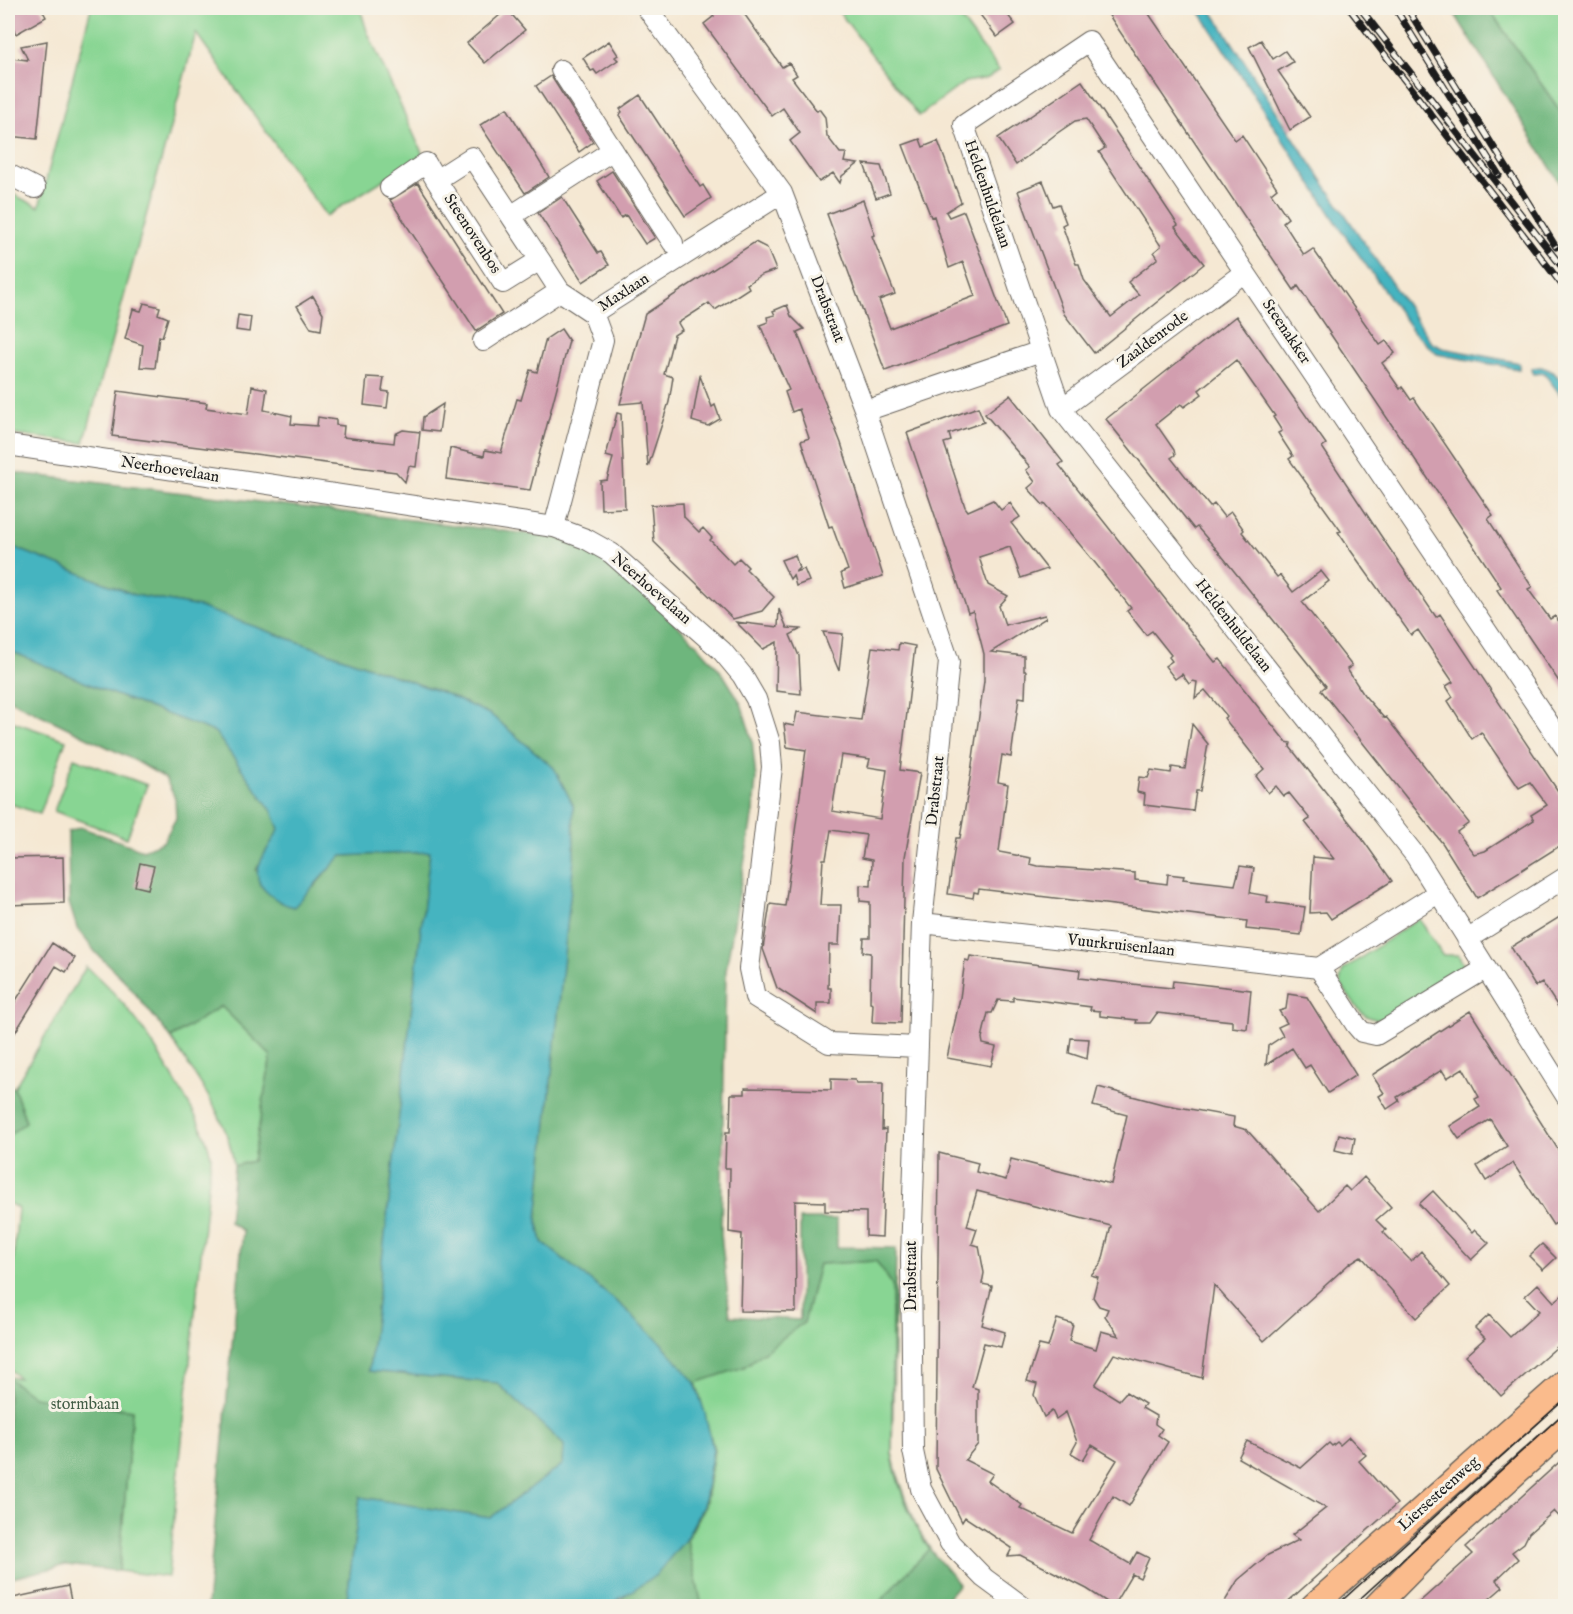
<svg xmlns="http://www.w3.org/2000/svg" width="1573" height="1614" font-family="'IM FELL English',serif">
<rect width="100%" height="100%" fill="#f7f3e8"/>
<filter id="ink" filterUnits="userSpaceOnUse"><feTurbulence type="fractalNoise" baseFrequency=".0167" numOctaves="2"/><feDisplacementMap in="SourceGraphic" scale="12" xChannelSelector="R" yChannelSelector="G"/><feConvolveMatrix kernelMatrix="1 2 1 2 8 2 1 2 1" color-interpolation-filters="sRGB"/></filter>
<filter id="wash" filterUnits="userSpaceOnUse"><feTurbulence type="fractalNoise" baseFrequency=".008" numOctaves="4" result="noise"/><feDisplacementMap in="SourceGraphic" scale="24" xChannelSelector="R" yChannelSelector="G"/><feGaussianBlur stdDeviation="1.35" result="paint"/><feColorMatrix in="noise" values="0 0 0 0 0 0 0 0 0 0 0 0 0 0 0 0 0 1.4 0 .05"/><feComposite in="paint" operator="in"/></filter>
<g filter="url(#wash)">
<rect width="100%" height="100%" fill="#f5e8d3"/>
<path fill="#88d593" stroke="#527858" stroke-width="1.5" d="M91 8H360L367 31 423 155 326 216 196 33 84 443 8 434V192L39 207Z
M836 8H953L999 70 988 78 965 82 919 116Z
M1488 8H1565V118Z
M8 720 66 740 40 814 8 803Z
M74 758 147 785 127 838 54 811Z
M1419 918 1442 955H1458L1464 965 1463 971 1389 1019C1363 1024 1355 1005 1342 986L1340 981 1343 970Z
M86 967C127 1000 152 1041 178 1086 192 1109 205 1130 211 1157L168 1577 119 1571 132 1410 113 1407 110 1427 8 1414V1377L19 1378 8 1368V1320L18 1208 8 1203V1136L26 1121 14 1088Z
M221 1006 271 1056 253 1161 234 1166C229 1118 196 1078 171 1038Z
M876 1261 892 1284V1453C897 1488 911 1519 929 1549L876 1606H702L687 1540 705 1505 714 1450 696 1382 804 1323 819 1264Z"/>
<path fill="#6eb67d" stroke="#45694c" stroke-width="1.5" d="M1451 8H1488L1565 118V191Z
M8 472 562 538 586 546 612 565 695 642 723 674 741 703 752 739 756 779 753 812 726 970 721 1234 730 1316 800 1320V1219H837V1247L896 1248 892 1453 896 1470 917 1528 932 1552 959 1584 940 1606H876L929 1549C911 1519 897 1488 892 1453V1284L876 1261 819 1264 804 1322 744 1367 696 1383 714 1450 705 1505 687 1540 702 1606H608L623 1599 694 1383 664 1346 622 1306 542 1242 537 1220 574 858 573 805 554 768 491 715 446 694 199 607 135 595 8 545Z
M8 650 113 694 215 732 272 811 279 829 256 870 314 887 340 856 430 852 369 1371 497 1383 564 1445 563 1464 490 1518 360 1497 346 1606H207L243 1231 229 1222 234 1166 253 1161 271 1056 221 1006 171 1038 125 981 96 953 77 928 69 903 68 832 80 827 143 850 163 842 176 818 175 798 165 778 136 761 8 699Z
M8 1085 14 1088 26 1122 8 1136Z
M8 1378 34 1397 132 1410 119 1571 66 1565 8 1579Z"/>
<path fill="#45b4c0" stroke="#30686e" stroke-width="1.5" d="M1197 8H1210L1303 152 1432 343 1442 348 1515 362 1519 363V369L1437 354 1413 331 1344 234Z
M1541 367C1558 371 1566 384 1565 401L1544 373 1533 374 1532 368Z
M8 545 135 595 199 607 446 694 491 715 554 768 573 805 574 858 537 1219 542 1242 622 1306 664 1346 695 1383 705 1413 713 1450 703 1506 685 1540 655 1576 608 1606H346L360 1497 490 1518 563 1464 564 1445 497 1383 369 1371 430 852 341 856 294 907C284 905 278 901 269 894 243 873 267 854 279 829L272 811 215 732 113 694 8 650Z"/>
<g id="blocks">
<path fill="#d29eaf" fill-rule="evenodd" d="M8 8H41L46 17 16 34 8 17Z
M708 8H740L782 67 789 63 797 75 792 78 817 111 819 109 825 117 827 136 840 153H846L844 162 858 164 842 176 840 183 833 173 819 182 790 141 800 133 783 108 772 116 704 24 714 16Z
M975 8H1002L1015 24 997 37Z
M1104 8H1145L1235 140 1242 135 1277 188 1271 193 1288 218 1283 222 1304 255 1313 249 1380 345 1386 341 1395 353 1382 363 1400 389 1402 387 1411 400 1414 398 1480 496 1493 515 1488 519 1532 587 1528 589 1550 619 1555 616 1566 631V692L1497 590 1501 587 1483 560 1298 286 1294 290Z
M507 9 525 30 485 63 467 43Z
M1261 40 1273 59 1285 51 1293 62 1278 71 1310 117 1290 130 1249 47Z
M47 41 37 139 8 136 11 58 28 60 21 46Z
M609 41 618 55 615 57 618 60 597 74 594 70 591 71 583 58Z
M551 76 593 142 579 152 536 86Z
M1082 81 1178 225 1175 227 1204 264 1094 353 1064 314 1018 191 1043 181 1053 206 1059 204 1066 223 1062 225 1076 264H1079L1084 280 1111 317 1139 295 1128 282 1158 258 1154 252 1161 246 1099 152 1105 148 1086 119 1075 121 1056 134 1016 165 998 138Z
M640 95 700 187 703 185 711 198 685 216 619 115 622 112 620 109Z
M507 108 549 177 525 193 480 125Z
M920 139 923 147 938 141 961 202 946 212 949 217 964 211 1007 326 885 371 827 214 863 200 875 235 872 236 895 294 879 300 890 328 975 296 963 262 949 268 934 216 931 217 903 145Z
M864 164 881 166 890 193 876 198Z
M612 171 655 238 645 244 626 215 621 218 597 181Z
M418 183 502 314 476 331 390 200Z
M562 197 598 253 601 252 609 265 583 282 538 213Z
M755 242 767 248 776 270 761 275 747 284 749 288 715 310 709 303 678 323 682 330 674 335 664 374 673 377 669 402 648 467 643 402 620 404 645 314Z
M313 296 323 313 321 330 311 328 297 306Z
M144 303 160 307 158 314 168 318 162 337 159 336 155 368 140 367 143 345 125 339 133 309 141 311Z
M787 305 791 316 804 329 797 332 841 443 883 576 845 588 841 573 848 570 832 526 829 527 801 441 809 438 799 409 792 412 785 392 789 390 760 325 768 322 767 317 775 315 773 311Z
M238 315 251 317 249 332 236 330Z
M1236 316 1326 444 1322 447 1381 536 1436 617 1440 614 1566 803V842L1477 898 1443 844 1321 690 1326 686 1218 551 1197 527 1194 529 1106 419ZM1236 360 1275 416 1273 417 1282 431 1278 433 1293 456 1289 459 1341 531 1338 532 1351 551 1411 635 1418 630 1453 682 1446 686 1453 697 1448 701 1472 739 1481 732 1519 788 1530 782 1547 805 1531 815 1534 820 1485 851 1474 854 1457 832 1469 823 1386 717 1384 718 1364 695 1347 669 1352 666 1302 602 1329 581 1321 571 1293 592 1280 575 1277 577 1242 532 1244 530 1231 512 1224 517 1214 504 1210 507 1171 458 1175 455 1174 450 1156 424 1181 404 1184 407 1202 394 1199 390Z
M561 329 569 341 530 490 446 479 450 448 484 456 485 450 501 453 517 399 521 400 530 370 537 372 546 339Z
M700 376 712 407 715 405 720 419 708 426 692 421Z
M367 377 384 378 382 391 389 392 387 408 364 405Z
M252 386 267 389 264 410 292 416 291 424 317 426 318 417 336 420V425L344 426 343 437 394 443 395 434 403 430 420 432 416 467 409 466 405 482 396 472 112 436 118 391 207 403 206 408 248 414Z
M1010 395 1063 462 1059 465 1215 662 1220 659 1286 742 1291 743 1290 747 1358 833 1392 881 1331 919 1326 912 1310 913 1313 857 1334 859 1305 822 1310 819 1289 793 1284 796 1276 786 1268 793 1256 776 1264 769 1224 718 1227 716 1205 690 1195 698 1197 682 1193 681 1189 684 1182 674 1175 679 1165 666 1172 661 1169 657 1171 655 1152 631 1146 635 1127 611 1131 608 1096 564 1045 503 1043 505 1028 488 1035 482 1026 470 1030 467 985 414Z
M443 404 439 432 422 430 423 417Z
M978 407 984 422 949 434 951 441 944 443 965 507 968 511 993 500 1001 510 1010 503 1020 517 1011 523 1047 569 1021 578 1010 547 979 557 988 585 1008 596 999 606 1005 625 1045 615 1046 618 991 652 1024 656V671H1026L1025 698 1019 697 1011 757 1002 755 998 782 1008 784 999 852 1031 858 1030 864 1038 866 1135 873V880L1167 884 1168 874 1184 876 1183 879 1235 885 1240 866 1254 868 1250 893 1268 896 1267 902 1305 907 1301 935 1246 929 1247 921 979 889 978 893 974 892 973 898 948 894 956 838H960L970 779 984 681V654L973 611 968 613 907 433Z
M617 413 621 414 625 508 601 509 600 481 607 480 613 458 606 456Z
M683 503 684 517 699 532 703 528 712 538 710 540 733 564 739 558 748 567 746 569 774 597 762 611 733 619 654 542 651 505Z
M795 555 799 568 795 572 804 569 809 581 796 586 793 575 790 579 781 560Z
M779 609 787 628 801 629 790 635 799 656 801 694 776 691 777 642 763 649 736 622 778 627Z
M823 632 843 634 839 671Z
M899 643 915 646 900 770 920 773 905 857 901 1023 872 1022 873 1004 870 1003 871 953 863 952 864 938H870V902L860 901V885L871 886 872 860 862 858 866 835 831 830 826 859H823L820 905H841L839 945H829L828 988H831V1003H817V1014L777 988 763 949 770 904 785 906 806 750 787 747 784 724 794 726 797 712 861 720 872 647 898 650ZM841 755 870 759 868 767 887 770 880 819 832 811Z
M1192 724 1208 744 1200 791H1196L1193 811 1144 805 1145 794 1137 792 1139 777 1148 778 1151 770 1171 773 1172 767 1185 769Z
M63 857 64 903 8 905V858Z
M140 863 154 866 148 889 135 886Z
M1566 913V1019L1542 982 1535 986 1511 947Z
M52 943 75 958 66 972 56 966 8 1044V1013Z
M970 956 1080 970 1079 978 1141 985 1172 988 1173 981 1251 990 1247 1029 1232 1027V1021L1157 1013 1150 1023H1136L1137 1020 1100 1016V1011L1090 1010 1091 1007 1013 997V1001L998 1000 992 1013H988L982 1038 983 1044 996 1047 991 1066 947 1058 960 998 965 960 969 961Z
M1288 994 1307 997 1356 1075 1328 1093 1310 1065 1305 1068 1292 1048 1266 1065 1268 1046 1283 1036 1278 1027 1287 1023 1279 1011 1286 1009Z
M1470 1011 1566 1162V1217L1553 1225 1513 1163 1486 1181 1477 1166 1507 1146 1490 1119 1459 1139 1450 1126 1480 1107 1475 1099 1479 1097 1463 1068 1447 1078 1442 1070 1397 1097 1399 1101 1387 1109 1379 1096 1384 1093 1372 1075Z
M1071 1038 1089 1039 1087 1059 1069 1053Z
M831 1079 855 1080 856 1083H883L882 1130 886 1129 882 1237 866 1236V1212L825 1211V1202L795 1201 796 1312 740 1311 742 1234 729 1232 730 1168H725L726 1132H730L731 1094H745V1088L831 1090Z
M1098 1087 1162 1104 1234 1117 1233 1126 1247 1130 1319 1211 1345 1186 1350 1191 1364 1177 1391 1207 1376 1220 1386 1230 1383 1232 1411 1261 1421 1251 1450 1286 1416 1318 1361 1256 1350 1263 1264 1341 1214 1285 1202 1378 1114 1354 1095 1385 1119 1400 1126 1392 1145 1404 1142 1408 1156 1416 1155 1424 1162 1429 1158 1435 1168 1442 1129 1506 1113 1496 1089 1540 1130 1564 1137 1552 1149 1558 1140 1578 1132 1574 1113 1606 1087 1589 1020 1555 1008 1556 1012 1548 965 1517 962 1522 936 1469 939 1153 978 1163 976 1172 1006 1180 1011 1159 1111 1184 1127 1115 1093 1106ZM977 1191 1111 1226 1102 1262 1091 1275 1098 1277 1093 1297 1099 1306 1108 1309 1105 1316 1119 1336 1101 1331 1096 1349 1069 1341 1073 1324 1057 1319 1048 1347 1039 1345 1027 1381 1037 1384 1034 1395 1044 1417 1052 1411 1056 1419 1066 1412 1077 1442 1071 1453 1083 1460 1092 1445 1117 1460 1072 1533 1020 1508 1022 1505 988 1481 993 1474 965 1460 978 1444V1389L972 1387 984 1343 1001 1347 1005 1332 982 1325 992 1286 982 1284 984 1273 979 1246 972 1244 977 1229 967 1226Z
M1339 1134 1355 1138 1352 1154 1335 1150Z
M1433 1191 1472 1233 1475 1230 1489 1243 1471 1260 1419 1204Z
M1542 1244 1556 1258 1543 1270 1529 1256Z
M1538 1284 1554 1302 1566 1292V1339L1501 1396 1465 1356 1485 1338 1475 1328 1489 1315 1510 1337 1539 1311 1525 1296Z
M1349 1437 1366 1455 1359 1461 1397 1504 1283 1606H1222L1238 1580 1268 1555 1299 1540 1292 1535 1326 1508 1238 1458 1247 1441 1301 1468 1329 1443 1332 1446 1337 1442 1340 1445Z
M1566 1456V1524L1554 1511 1529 1533 1524 1543 1512 1552 1518 1559 1496 1580 1503 1587 1481 1606H1415L1473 1554 1466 1547Z
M68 1586 72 1606H8V1599Z"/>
</g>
</g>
<g filter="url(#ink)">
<use href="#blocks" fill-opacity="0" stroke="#68635c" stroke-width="1.5"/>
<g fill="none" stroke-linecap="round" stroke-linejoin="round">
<defs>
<path id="minor" d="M647 8 782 193 865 411 949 662 922 923 911 1257 913 1451 921 1489 950 1543 984 1578 1022 1606
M561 70 673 243
M8 174 35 188
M436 180 503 283 540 260 560 291 483 341
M390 188 426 163 436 180 472 157 540 260
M511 216 613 150
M560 291 593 313
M593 313 782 193
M1061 409 1245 272
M865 411 1041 351
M8 445 554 527 586 539 611 553 722 651 742 675 756 699 770 743 772 767 749 969 755 997 829 1043 918 1047
M554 527 603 340 593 313
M1566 749 1089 41 964 125 1061 409 1415 855 1566 1096
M922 923 1319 968 1438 893
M1467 939 1566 877
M1319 968 1356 1025 1362 1032 1376 1035 1485 969"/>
<path id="major" d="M1313 1606 1566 1381
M1376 1606 1445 1536 1566 1428"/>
</defs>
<use href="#minor" stroke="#68635c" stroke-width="22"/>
<use href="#major" stroke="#68635c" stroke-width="27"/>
<use href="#minor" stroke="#fff" stroke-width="20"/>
<use href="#major" stroke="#fabb8c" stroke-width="24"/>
<path stroke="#1c1c1c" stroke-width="1.5" d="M1336 1606 1566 1398
M1352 1606 1566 1411"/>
<defs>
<path id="rail" d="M1349 8 1566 290
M1360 8 1566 272
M1395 8 1499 175
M1407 8 1556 247"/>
</defs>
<use href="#rail" stroke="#1c1c1c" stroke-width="7"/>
<use href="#rail" stroke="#f7f3e8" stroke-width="4.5" stroke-dasharray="14" stroke-linecap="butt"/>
</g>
</g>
<g text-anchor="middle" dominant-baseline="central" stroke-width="6" stroke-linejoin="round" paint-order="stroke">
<g font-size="16" fill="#1c1c1c" stroke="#f7f3e8">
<text transform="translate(987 194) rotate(71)">Heldenhuldelaan</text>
<text transform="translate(472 234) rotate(57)">Steenovenbos</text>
<text transform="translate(624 293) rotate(-33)">Maxlaan</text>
<text transform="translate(827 309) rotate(69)">Drabstraat</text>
<text transform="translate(1286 332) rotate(56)">Steenakker</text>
<text transform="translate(1153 340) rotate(-37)">Zaaldenrode</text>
<text transform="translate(170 470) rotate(9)">Neerhoevelaan</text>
<text transform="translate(651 589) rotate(41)">Neerhoevelaan</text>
<text transform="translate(1233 626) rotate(52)">Heldenhuldelaan</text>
<text transform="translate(936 791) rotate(-84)">Drabstraat</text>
<text transform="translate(1121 946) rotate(6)">Vuurkruisenlaan</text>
<text transform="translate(912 1276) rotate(-90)">Drabstraat</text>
<text transform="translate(1439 1494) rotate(-42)">Liersesteenweg</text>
</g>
<g font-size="16" fill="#425d46" stroke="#f7f3e8">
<text x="85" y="1405">stormbaan</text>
</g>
</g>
<rect width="1573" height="1614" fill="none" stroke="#f7f3e8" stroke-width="30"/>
</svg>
